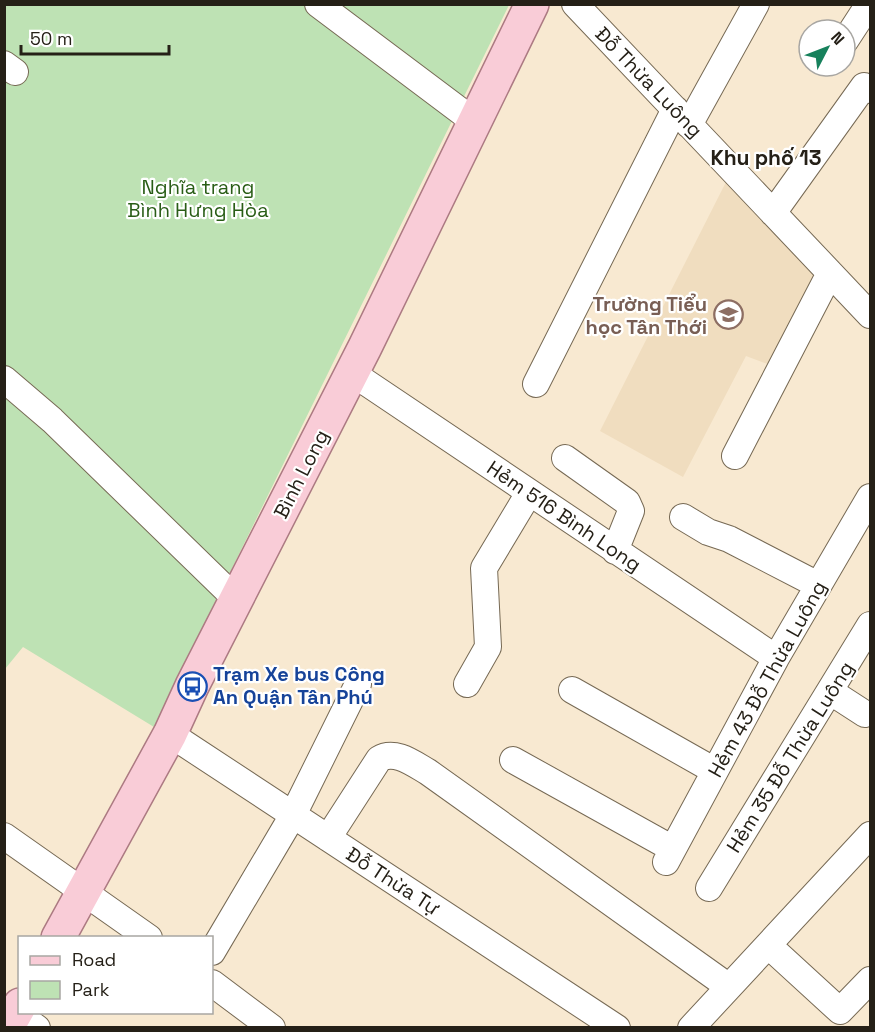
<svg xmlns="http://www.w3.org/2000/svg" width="875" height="1032" font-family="'Space Grotesk',sans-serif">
<rect width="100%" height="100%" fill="#f8e9d1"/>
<path fill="#f0ddbf" d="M726 182 817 275 773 366 746 356 683 477 600 431Z"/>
<path fill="#bee2b4" d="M5 5H509L154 727 23 647 5 669Z"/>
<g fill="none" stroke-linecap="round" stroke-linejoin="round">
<defs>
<path id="minor" d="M318 4 475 122
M575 4 870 315
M845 41 869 4
M4 64 15 72
M689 125 756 4
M773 213 864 86 870 90
M352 373 776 658
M4 379 52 420 236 599
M536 384 675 109
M735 456 830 273
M565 458 627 502 631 511 615 551
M683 517 708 532 729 539 818 585
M467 684 488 647 484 568 529 493
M572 690 715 771
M831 692 865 714
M170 734 617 1028
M513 760 673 849
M4 836 149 938
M328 838 379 759C395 749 414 764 428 772L729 987
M666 862 776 658 870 497
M709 888 870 625
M768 945 840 1011 870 980
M212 952 293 815 358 684
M212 983 272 1028
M15 1012 37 1028
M691 1028 870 835"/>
<path id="major" d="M58 938 170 734 192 686 365 347 532 4
M7 1028 20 1005"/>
</defs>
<use href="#minor" stroke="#766954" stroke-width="28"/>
<use href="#major" stroke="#ac7a82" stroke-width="36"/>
<use href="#minor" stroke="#fff" stroke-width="26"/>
<use href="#major" stroke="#f9ccd7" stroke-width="33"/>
</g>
<defs>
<symbol id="school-ring" viewBox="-11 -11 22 22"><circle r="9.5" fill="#fff" stroke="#8d6e63" stroke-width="1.5"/><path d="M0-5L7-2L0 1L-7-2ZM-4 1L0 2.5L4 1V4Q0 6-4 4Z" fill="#8d6e63"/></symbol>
<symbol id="bus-ring" viewBox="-11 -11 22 22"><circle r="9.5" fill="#fff" stroke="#1a4fb4" stroke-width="1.5"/><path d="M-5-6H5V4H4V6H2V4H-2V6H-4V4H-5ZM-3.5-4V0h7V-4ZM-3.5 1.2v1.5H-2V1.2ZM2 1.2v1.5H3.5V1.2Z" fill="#1a4fb4"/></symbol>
</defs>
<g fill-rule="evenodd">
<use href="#school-ring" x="712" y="298" width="33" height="33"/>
<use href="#bus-ring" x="176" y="670" width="33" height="33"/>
</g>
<g text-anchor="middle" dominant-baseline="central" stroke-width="4.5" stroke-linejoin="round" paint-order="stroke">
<g font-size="20" fill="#252017" stroke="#fff">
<text transform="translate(649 82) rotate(46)">Đỗ Thừa Luông</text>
<text transform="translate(301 474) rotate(-63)">Bình Long</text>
<text transform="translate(564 516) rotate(34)">Hẻm 516 Bình Long</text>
<text transform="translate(767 679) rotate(-61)">Hẻm 43 Đỗ Thừa Luông</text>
<text transform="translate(790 757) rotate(-58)">Hẻm 35 Đỗ Thừa Luông</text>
<text transform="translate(393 881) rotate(33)">Đỗ Thừa Tự</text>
</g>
<g font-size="20" fill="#295d16" stroke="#fff">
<text x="198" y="187">Nghĩa trang<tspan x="198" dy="23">Bình Hưng Hòa</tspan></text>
</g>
<g font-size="20" font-weight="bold" fill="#785e54" stroke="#fff" text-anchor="end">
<text x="707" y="304">Trường Tiểu<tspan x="707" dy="23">học Tân Thới</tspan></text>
</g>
<g font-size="20" font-weight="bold" fill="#164399" stroke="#fff" text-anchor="start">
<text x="213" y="674">Trạm Xe bus Công<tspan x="213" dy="23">An Quận Tân Phú</tspan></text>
</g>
<g font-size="21" font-weight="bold" fill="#252017" stroke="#fff">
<text x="766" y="157">Khu phố 13</text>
</g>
</g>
<rect width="875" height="1032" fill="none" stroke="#252017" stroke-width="12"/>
<rect x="18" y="936" width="195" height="78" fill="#ffffff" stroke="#a8a6a2" stroke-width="1.5"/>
<rect x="30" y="956" width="30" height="9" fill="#f9ccd7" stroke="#a8a6a2" stroke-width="1.5"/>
<text x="72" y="966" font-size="18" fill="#252017">Road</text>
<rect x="30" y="981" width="30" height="18" fill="#bee2b4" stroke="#a8a6a2" stroke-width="1.5"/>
<text x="72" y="996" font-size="18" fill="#252017">Park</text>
<g transform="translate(827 48) rotate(48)"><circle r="28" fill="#ffffff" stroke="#a8a6a2" stroke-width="1.5"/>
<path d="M0-4.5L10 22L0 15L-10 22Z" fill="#17815c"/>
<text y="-9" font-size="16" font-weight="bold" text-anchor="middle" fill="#252017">N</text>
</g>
<path d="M21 45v9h148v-9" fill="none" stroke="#252017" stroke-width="3"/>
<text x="30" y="45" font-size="18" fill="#252017" stroke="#ffffff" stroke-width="4.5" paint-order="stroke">50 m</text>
</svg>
